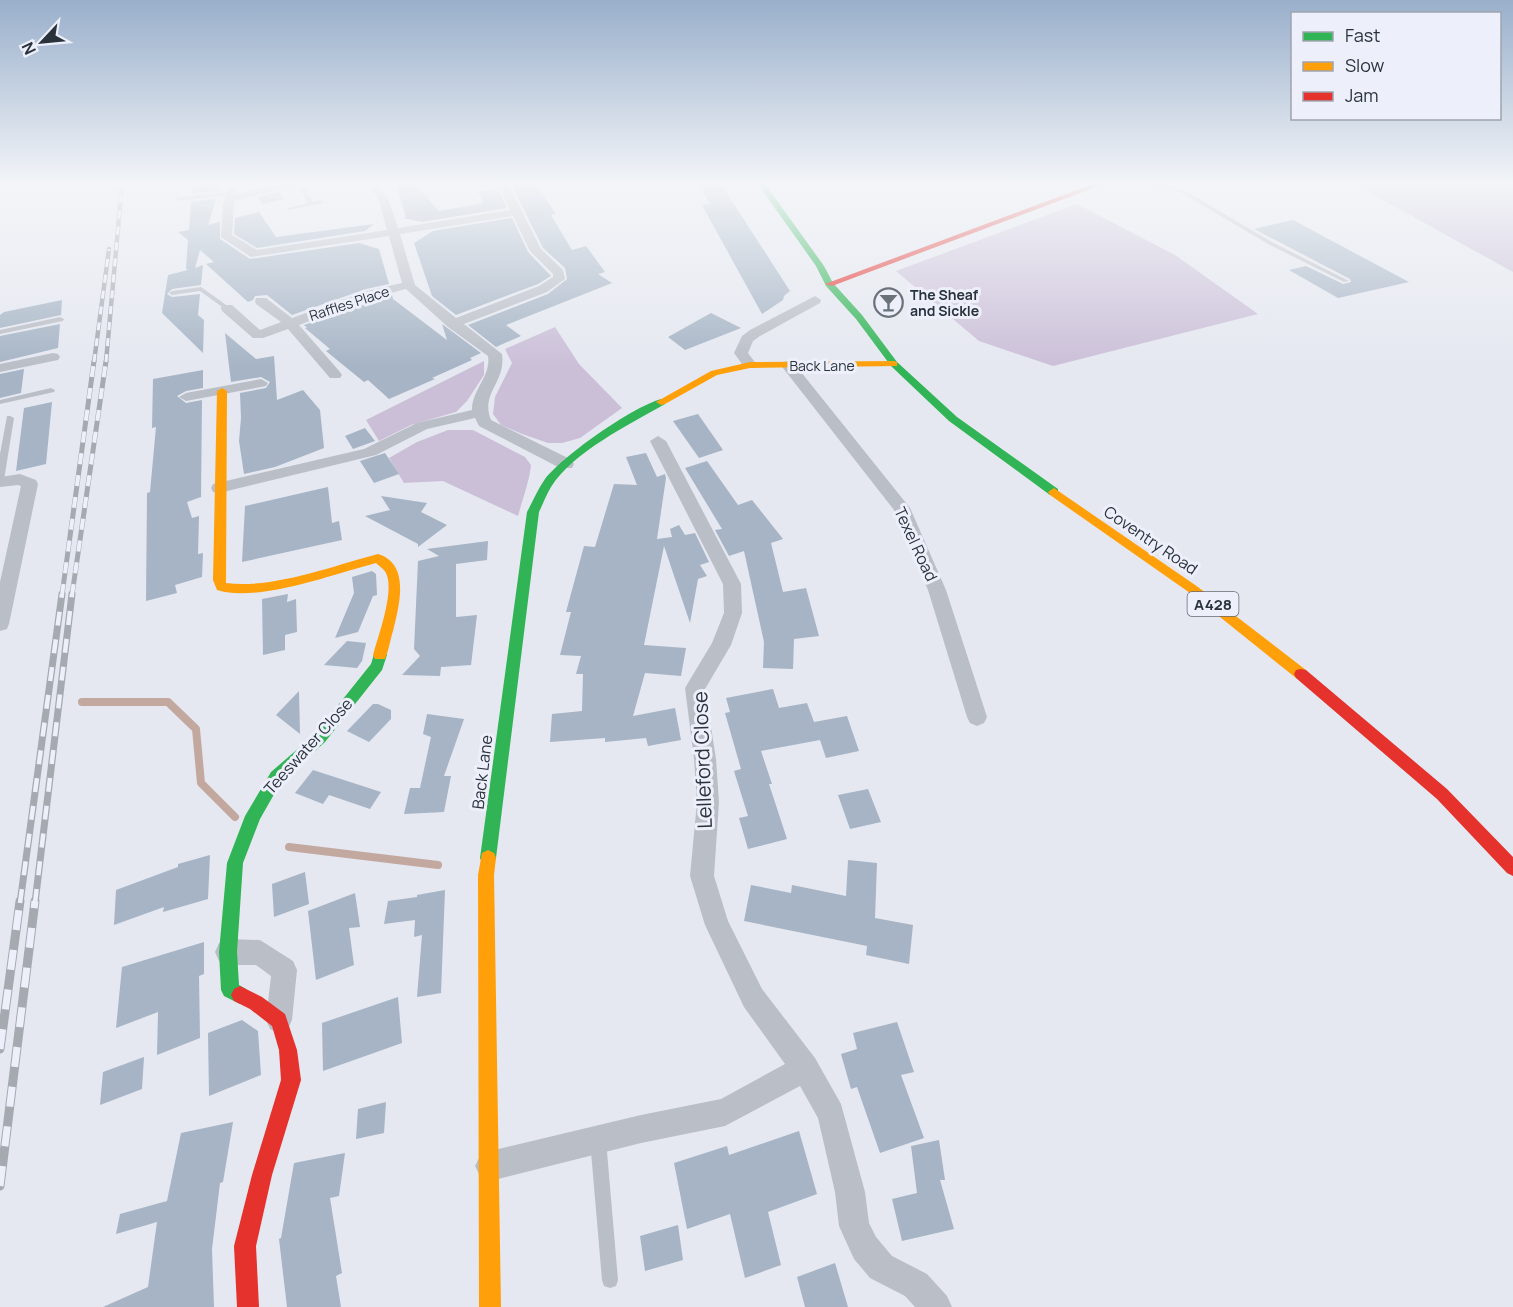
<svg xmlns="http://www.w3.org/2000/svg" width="1513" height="1307" font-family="Manrope,sans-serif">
<rect width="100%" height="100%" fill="#e5e8f0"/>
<path fill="#cbbfd8" d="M1354 184H1513V272Z
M1077 204 1175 255 1258 314 1053 366 979 341 896 271Z
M555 327 579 364 622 408 580 438 562 443H548L522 434 501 425 493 414 495 397 512 363 505 349Z
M484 361V375L467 401 456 412 411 425 379 441 366 420Z
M448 430H473L525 457 531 465C530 479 522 501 518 516L443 481 404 483 389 458 417 442Z"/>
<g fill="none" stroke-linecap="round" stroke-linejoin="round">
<path stroke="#c3a8a0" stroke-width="8" d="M82 702H168L196 729 201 783 235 817
M289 847 438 865"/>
</g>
<path fill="#a6b4c5" d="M193 184H221L219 191 192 193Z
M396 184H415L439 211 484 203 478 192 498 189 507 208 422 222 403 218 406 217Z
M523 184H536L556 214 551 215 572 250 586 246 605 272 598 274 612 283 506 325 521 336 496 347 468 325 548 294 567 279 565 268 543 248 512 186Z
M698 184H721L790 291 784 296 783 300 762 314 702 205 710 204Z
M279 192 284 199 262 204 258 197Z
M216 199 208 225 220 222V239L250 259 359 243 379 249 389 284 366 289 292 315 267 295 255 296 253 300 248 302 206 264 214 262 200 250 195 268 203 265 201 285 172 289 167 294 172 297 200 294 198 315 204 320 203 353 162 313 168 275 188 270 186 269 188 240 178 232 189 230 191 202Z
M259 212 276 237 374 224 365 231 257 248 234 234 235 218Z
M512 218 528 252 551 276 538 284 456 315 432 296 414 243 433 231Z
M1293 220 1362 257 1409 282 1338 298 1289 270 1306 266 1343 284 1351 282 1350 279 1254 229Z
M392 295 393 299 447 340 442 324 481 353 470 358 472 360 432 378 435 379 389 399 368 380 364 382 326 351 330 349 305 328H307L304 325Z
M62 300 61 315 0 328V315L4 312Z
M711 313 741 328 685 350 668 337Z
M60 324 58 348 0 362V336Z
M225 333 256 359 274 356 277 400 303 390 320 410 324 448 275 467 244 474 239 441 241 418 240 393 266 388 270 382 261 377 231 382Z
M24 369 21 393 0 398V374Z
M203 370V388L186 391 177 396 186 403 202 400 201 497 187 502 192 518 199 516 198 554 203 553 202 577 175 585 177 593 146 601 147 493 150 492 156 427 152 428 153 379Z
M52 402 46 464 16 471 24 408Z
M698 414 723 450 699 458 673 421Z
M365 428 375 441 353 449 345 436Z
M385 453 399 474 374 483 360 461Z
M646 453 657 477 665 474 666 478 657 539 672 537 670 529 679 525 685 535 695 533 709 562 700 565 707 576 698 579 690 623 664 546 644 645 686 648 681 676 645 673 633 716 675 708 681 740 648 746 646 738 605 742V738L550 742 552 714 582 711 583 674H576L581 656 560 655 571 612H566L584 546 595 547 614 484 637 485 626 457Z
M707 461 738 505 752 500 783 539 771 543 783 592 806 588 819 636 794 639 793 669 763 668 764 642 744 551 729 556 715 530 722 529 685 468Z
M328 487 332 523 339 521 342 540 242 562 245 506Z
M381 496 427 503 421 512 447 525 418 547V544L365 516 390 510Z
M488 541 487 560 456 564V617L477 615 471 665 441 667 440 676 402 675 420 656 414 649 418 561 439 556 427 549Z
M372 571 376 574 377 595 373 596 358 632 335 638 354 593 352 577Z
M288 594 287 602 296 599 297 632 285 635V650L263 655 262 599Z
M347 641 366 643 362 661 357 668 324 665Z
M773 689 779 708 807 703 814 722 847 716 859 751 826 758 820 740 761 751 772 784H769L787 839 748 849 739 818 748 816 734 771 741 769 725 713 730 712 726 698Z
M299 691 300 734 276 715Z
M373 704H378L391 710V719L369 742 347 731Z
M427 714 464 719 444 776H451L444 812 404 814 410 788H420L431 737 423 734Z
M313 770 381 792 370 809 329 795 323 804 295 793Z
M868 789 881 822 850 829 838 795Z
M210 855 208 899 163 912 164 907 114 925 116 890 178 867V864Z
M848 860 877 863 875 918 913 925 909 964 866 955 867 946 744 921 751 885 791 893 792 885 846 896Z
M305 872 309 904 274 917 272 884Z
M445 890 441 993 417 997 422 935 414 937 415 920 384 924 388 901 417 897V895Z
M355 893 360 927 349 928 354 965 316 980 308 911Z
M204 942V974L199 976 200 1038 157 1055 158 1012 116 1028 122 967Z
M398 997 402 1043 323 1071 322 1023Z
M242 1020 258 1031 261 1075 209 1096 208 1033Z
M897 1022 914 1072 901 1075 924 1138 880 1153 857 1087 851 1089 841 1054 857 1049 853 1033Z
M144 1057 142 1089 100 1105 103 1072Z
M386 1102 384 1133 356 1139 358 1109Z
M233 1122 223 1182 220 1183 212 1249 214 1307H103L148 1287 157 1222 116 1234 120 1214 167 1201 181 1133Z
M799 1131 817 1194 768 1212 781 1265 745 1278 730 1214 687 1229 674 1163 727 1146 729 1155Z
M939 1140 945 1180H940L954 1229 902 1241 892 1199 917 1193 911 1146Z
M345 1153 339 1196 330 1198 342 1273 336 1276 341 1307H287L279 1239 281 1238 294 1163Z
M678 1225 683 1260 645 1271 640 1236Z
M835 1263 848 1307H805L797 1277Z"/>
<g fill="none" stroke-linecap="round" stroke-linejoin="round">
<path fill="#babec6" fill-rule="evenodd" d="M297 184H303L313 202 321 200 324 202 323 203 288 210V208L308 203Z
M1148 184C1163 184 1176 187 1189 193L1272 242 1349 281 1344 282 1268 244 1185 195 1174 190Z
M230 192 232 193V195L179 201 176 199 179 197Z
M201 287 229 307V309H225L200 291 172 295 169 293 172 291Z
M60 317 64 319 63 321 0 334V330Z
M51 388 55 390 54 392 0 404V400Z
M7 416H10L14 418 4 480 0 483V454Z
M598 1132 603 1135 606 1140 618 1280 616 1286 610 1288 604 1286 602 1280 590 1140 593 1135Z"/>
<path fill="#babec6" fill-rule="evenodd" d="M229 184H239L236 194 281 184H302L234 201 232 235 257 250 387 230 378 198 367 184H378L388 198 398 228 510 210 498 184H508L541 249 563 270 565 279 547 292 464 324 502 354C506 383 480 393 491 420L572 460 574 464 572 468H560L479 426 475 418 427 429 376 455 219 493 213 492 211 488 213 484 364 449 417 423 472 410C472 389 491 377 488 356L448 327 406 289 375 297 299 325 340 372 342 375 340 378H330L288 329 263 338H253L222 311 221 308 222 305H232L260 330 281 322 256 304 255 301 256 298H266L292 318 367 291 402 283 389 236 251 257 221 237 223 204ZM513 216 530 251 553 274V277L539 286 456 318 415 285 400 234Z
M815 296 821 300 820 303 760 336 753 341 748 353 757 365 755 368H745L734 353 742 336 750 330Z
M53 353 58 354 60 357 58 360 0 372V364Z
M788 361 793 362 910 508 946 590 987 717 984 723 977 726 970 723 967 717 928 590 894 510 783 368 781 365 783 362Z
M261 379 268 383 266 386 186 401 179 397 186 393Z
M658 436 666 441 741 584 742 613 731 645 705 689 716 759 719 802 714 876 728 921 762 989 815 1058 841 1104 865 1192 869 1223 876 1237 892 1256 927 1274 947 1296 952 1307H915L905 1296 870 1278 854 1259 839 1226 835 1192 818 1118 800 1086 725 1126 641 1143 490 1181 480 1176 475 1166 480 1156 490 1151 641 1115 721 1099 785 1064 744 1007 705 925 690 876 697 802 694 759 685 688 712 643 724 613 723 584 650 441Z
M20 474 36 480 38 484 9 624 7 629 0 631V582L21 486 18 485 0 487V477Z
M228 939 260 940 293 961 297 970 292 1020 288 1029 279 1033 270 1029 266 1020 271 976 256 965H228L219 961 215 952 219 943Z"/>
<path fill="#30b455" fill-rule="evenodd" d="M758 184H765L824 266 833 283 862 315 897 362 957 417 1058 489V495H1050L949 421 891 366 856 319 826 286 816 266Z
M661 399 666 402 665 404C629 425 574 451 551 487 546 495 543 504 539 512L496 858 494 863 488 866 482 863 480 858 527 512C533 501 538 489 545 479 565 454 631 408 661 399Z
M380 650 385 651 387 655 382 670 325 742 281 782 260 819 243 863 237 952 239 985 246 989 249 995 246 1001 240 1004 224 996 221 990 219 952 227 863 245 816 271 772 315 734 371 664 375 651Z"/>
<path fill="#ff9f0a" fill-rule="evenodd" d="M894 361 897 362V366L750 368 717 375 665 404 661 405 656 402 711 371 750 362Z
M222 388 227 391 226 583C274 589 332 566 378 554 411 564 399 606 393 631 390 640 389 650 385 659H375L373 655C378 636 395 591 386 573 384 569 379 566 376 563 334 574 257 603 217 590L213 580 217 391Z
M1054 488 1198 587 1306 670 1308 674 1306 678H1296L1190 593 1050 495 1048 492Z
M488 850 494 853 496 858 494 875 501 1307H479L478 875 482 853Z"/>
<path fill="#e5322d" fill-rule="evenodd" d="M1093 184H1104L832 286 825 284Z
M1301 669 1306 670 1447 789 1513 857V876L1507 873 1437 799 1296 678 1294 674 1296 670Z
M240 986 262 997 285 1014 297 1050 301 1080 272 1175 256 1246 259 1307H237L234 1246 252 1175 281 1080 279 1050 272 1026 250 1009 234 1001 231 995 234 989Z"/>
<defs>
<path id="rail-far3" d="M94 362 109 249
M106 362 122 184"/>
<path id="rail-far2" d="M62 595 94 361
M72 595 106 361"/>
<path id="rail-far1" d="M20 903 62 594
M35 903 72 594"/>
<path id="rail" d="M0 1049 20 901
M0 1186 35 901"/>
</defs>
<use href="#rail-far3" stroke="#a5a9b0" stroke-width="4.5"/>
<use href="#rail-far2" stroke="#a5a9b0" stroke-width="5"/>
<use href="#rail-far1" stroke="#a5a9b0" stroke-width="7"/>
<use href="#rail" stroke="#a5a9b0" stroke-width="9"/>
<use href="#rail-far3" stroke="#edf0fb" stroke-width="3" stroke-dasharray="8" stroke-linecap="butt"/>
<use href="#rail-far2" stroke="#edf0fb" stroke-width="4" stroke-dasharray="11" stroke-linecap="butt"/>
<use href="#rail-far1" stroke="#edf0fb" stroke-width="4.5" stroke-dasharray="14" stroke-linecap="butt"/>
<use href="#rail" stroke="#edf0fb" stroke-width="7" stroke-dasharray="20" stroke-linecap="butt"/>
</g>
<linearGradient id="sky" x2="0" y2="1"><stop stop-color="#99afcb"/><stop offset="0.5" stop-color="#f3f5f8"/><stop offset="1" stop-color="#f3f5f8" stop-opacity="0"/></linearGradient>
<rect width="1513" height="367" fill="url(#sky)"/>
<defs>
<symbol id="bar-ring" viewBox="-11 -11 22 22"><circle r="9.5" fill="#edf0fb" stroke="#6b727a" stroke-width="1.5"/><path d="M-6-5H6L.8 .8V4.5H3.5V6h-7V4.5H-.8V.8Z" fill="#6b727a"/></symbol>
</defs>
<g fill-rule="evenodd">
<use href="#bar-ring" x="872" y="286" width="33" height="33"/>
</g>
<g text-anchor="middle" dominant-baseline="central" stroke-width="6" stroke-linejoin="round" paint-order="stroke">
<g font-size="14" font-weight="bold" fill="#2a323b" stroke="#edf0fb" text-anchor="start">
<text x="910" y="294">The Sheaf<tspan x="910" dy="16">and Sickle</tspan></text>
</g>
<g font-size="14" fill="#2a323b" stroke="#edf0fb">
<text transform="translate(349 303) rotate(-18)">Raffles Place</text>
<text x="822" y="365">Back Lane</text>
</g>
<rect fill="#edf0fb" stroke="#646b75" stroke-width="1.5" x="1187.5" y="592" width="51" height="24" rx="4.5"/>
<g font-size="15" font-weight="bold" fill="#2a323b">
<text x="1213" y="604">A428</text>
</g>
<g font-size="16" fill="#2a323b" stroke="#edf0fb">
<text transform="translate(1151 540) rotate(34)">Coventry Road</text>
<text transform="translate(916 544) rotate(65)">Texel Road</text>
<text transform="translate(308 746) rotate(-48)">Teeswater Close</text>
<text transform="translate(482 772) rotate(-83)">Back Lane</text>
</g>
<g font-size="20" fill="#2a323b" stroke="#edf0fb">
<text transform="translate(702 760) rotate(-92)">Lelleford Close</text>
</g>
</g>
<rect x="1291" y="12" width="210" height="108" fill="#edf0fb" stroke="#9fa4ae" stroke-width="1.5"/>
<rect x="1303" y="32" width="30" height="9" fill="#30b455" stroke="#9fa4ae" stroke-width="1.5"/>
<text x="1345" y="42" font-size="18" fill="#2a323b">Fast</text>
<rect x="1303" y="62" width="30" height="9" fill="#ff9f0a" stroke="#9fa4ae" stroke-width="1.5"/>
<text x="1345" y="72" font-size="18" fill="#2a323b">Slow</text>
<rect x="1303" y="92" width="30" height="9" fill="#e5322d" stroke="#9fa4ae" stroke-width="1.5"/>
<text x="1345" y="102" font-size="18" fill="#2a323b">Jam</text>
<g transform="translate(42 42) rotate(244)" stroke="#edf0fb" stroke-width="4.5" paint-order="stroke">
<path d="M0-4.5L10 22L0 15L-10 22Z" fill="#2a323b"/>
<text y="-9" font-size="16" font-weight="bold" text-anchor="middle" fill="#2a323b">N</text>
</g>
</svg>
